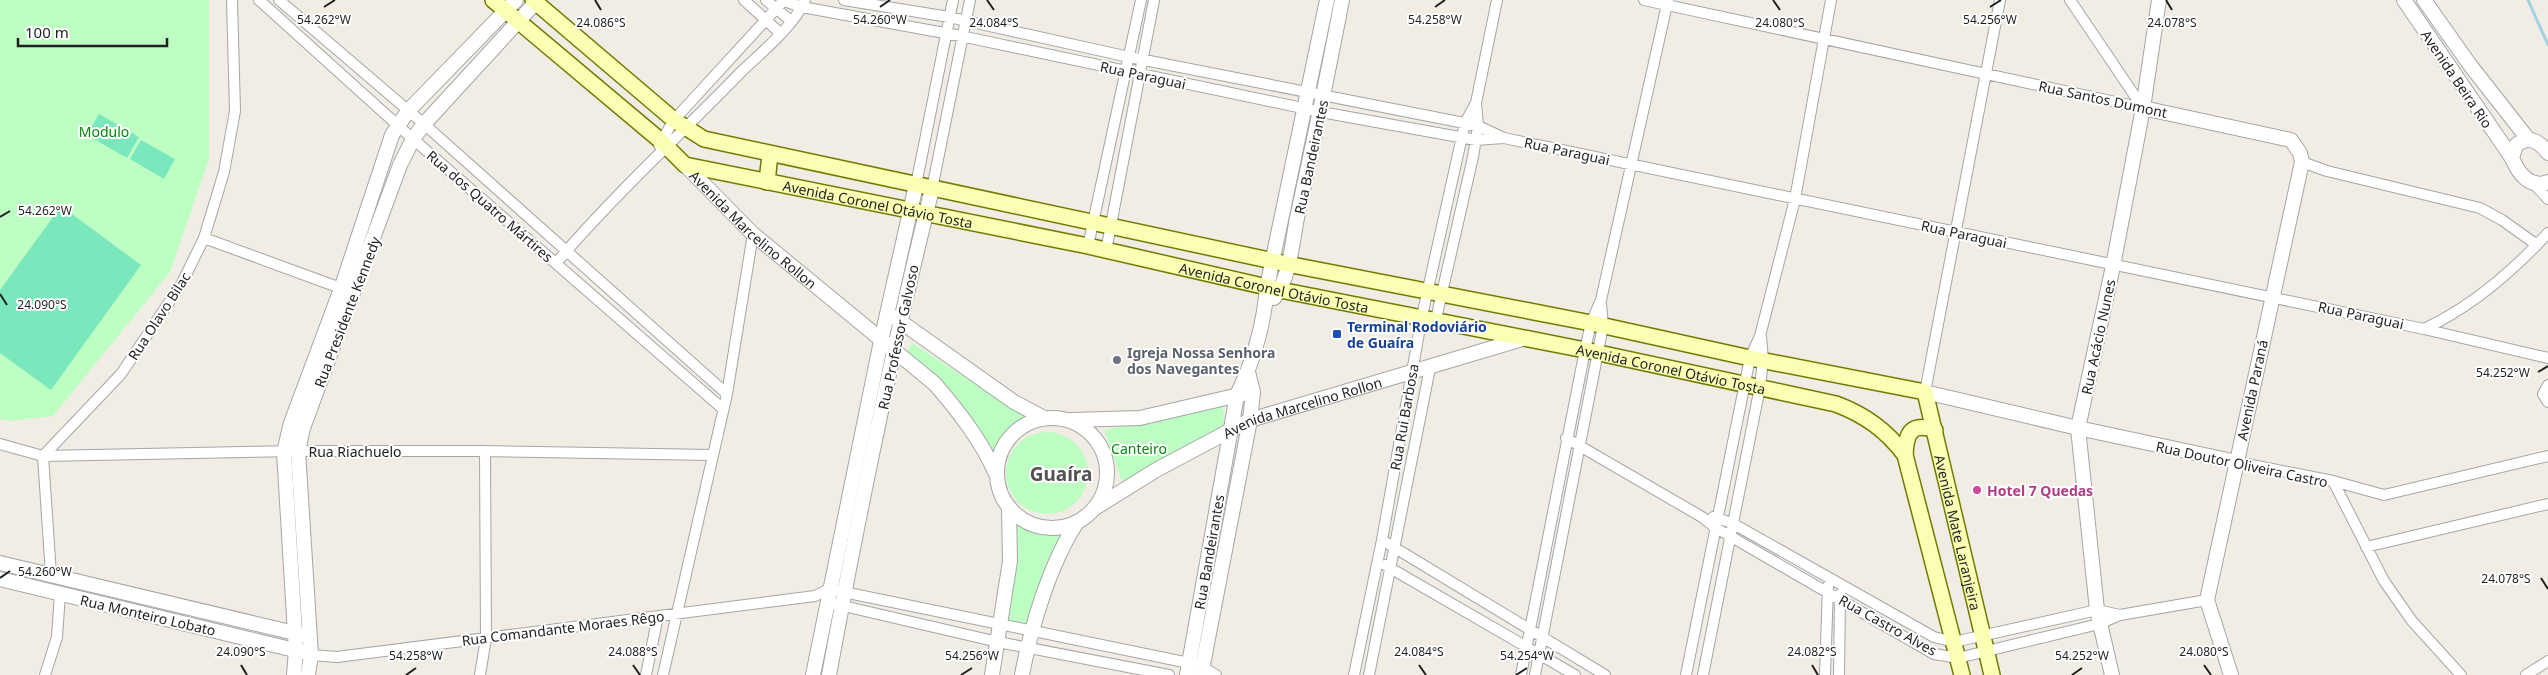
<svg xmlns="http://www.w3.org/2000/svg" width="2548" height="675" font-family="'Noto Sans',sans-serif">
<rect width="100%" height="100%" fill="#f1ece4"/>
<path fill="#bdfec2" d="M0 0H209V159L170 272 53 416 11 421 0 419Z
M912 343 1029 419 1009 435 995 456 960 403 904 356Z
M1223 405 1224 432 1123 484 1104 430Z
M1006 473a41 41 0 1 1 82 0a41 41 0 1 1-82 0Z
M1017 524 1062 532 1029 625 1009 621Z"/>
<path fill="#7be7bd" d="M99 114 139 137 127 158 87 135Z
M141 140 175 159 164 179 130 159Z
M61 206 141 265 51 390 0 353V290Z"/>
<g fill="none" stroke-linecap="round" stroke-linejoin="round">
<path stroke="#a1d4e2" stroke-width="3" d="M2528 0 2548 45"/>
<defs>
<path id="minor" d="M259 0 413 139 723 409
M279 0 424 124 727 394
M744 0 780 33
M766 0 791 21
M844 0 949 17 1129 57 1454 121 1478 126 1504 138 2424 329C2471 307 2513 271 2548 233
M1644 0 2143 108
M2070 0 2143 108
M784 1 802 7 961 36 1321 112 1476 140 1503 138
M659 145 674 120 784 0
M2302 162 2327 171 2480 208 2502 220 2537 245
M2533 183 2548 199
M916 185 953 0
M932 189 970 0
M204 238 346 290
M1088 246 1141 0
M1106 251 1154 0
M556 263C614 195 680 135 742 71 762 52 795 25 805 0
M1436 319 1473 157 1478 126 1476 103 1497 0
M2424 329 2548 358
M2548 385 2543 394 2548 402
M1925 392 2000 0
M1566 438 1702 517 1716 528 1934 654 1958 658 2099 624 2120 615 2207 600
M0 444 43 456 298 451H485L712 455
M2237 462 2333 481 2384 581 2412 621 2461 675
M2333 481 2384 495 2548 456
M1713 517 1732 523 1934 637 1954 642 2097 610 2120 615
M1382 540 1605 675
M2366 547 2548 504
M1385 565 1575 675
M51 575 43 456 121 374 182 283 204 238 224 172 235 111 232 0
M835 604 998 642 1169 675
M311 655 337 657 815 596 829 589 1189 663 1203 667 1216 675
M45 675 57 637 60 594
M480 675 486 638 485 451
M646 675 658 616
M663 675 727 394 753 234
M1354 675 1382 540 1422 316 1465 123 1476 103
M1369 675 1430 368
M1521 675 1585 350 1591 323 1601 300 1668 0
M1535 675 1598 352 1603 325 1601 304
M1686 675 1750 358 1760 336 1795 199 1831 0
M1703 675 1760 387 1763 360 1761 337
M1825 675 1828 586
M1839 675 1840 594
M2526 675 2548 661"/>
<g id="tertiary">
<path d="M2404 0 2512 158"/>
<path d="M2424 0 2470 65 2528 139"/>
<path d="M2143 108 2291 140 2300 153 2302 162 2207 600 2231 675"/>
<path d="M2548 153C2539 141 2529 135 2516 145L2512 158C2518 173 2530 189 2548 182"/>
<path id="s1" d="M685 165 753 234 935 384C959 412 981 440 996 474"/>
<path d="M1274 298C1290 278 1292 243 1297 218 1313 145 1328 73 1342 0"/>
<path d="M894 317 1014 402 1044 418"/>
<path d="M1925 392 2078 428 2237 462"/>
<circle cx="1052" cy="473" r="55"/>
<path d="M1072 420 1140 418 1243 394"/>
<path id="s2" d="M1095 508 1156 470 1250 420 1526 338"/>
<path d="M0 563 303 635"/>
<path d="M0 579 303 652"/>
<path d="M294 675 296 650 284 452 291 423 341 289 392 135 408 111 516 0"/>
<path d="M308 675 311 655 298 451 303 428 400 165 413 139 424 124 536 2"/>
<path d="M813 675 881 341 916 185"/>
<path d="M829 675C859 512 892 350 932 189"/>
<path d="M992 675 1010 561 1009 507"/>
<path d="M1022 675C1031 626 1050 564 1077 522"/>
<path d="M1187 675 1237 395C1253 362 1264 324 1267 287L1327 0"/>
<path d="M1201 675 1250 420 1253 392 1248 372"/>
<path d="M2112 675 2097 610 2078 428 2113 266 2143 108 2159 0"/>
</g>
<g id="secondary">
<path id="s3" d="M493 0 661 141 685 165 1088 246 1280 290 1585 350 1836 404C1865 415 1886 430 1905 455L1962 675"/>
<path id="s4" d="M533 0 674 120 704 139 1287 264 1591 323 1750 358 1925 392 1992 675"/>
<path d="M767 182 770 154"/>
<path d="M1905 455C1906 433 1911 422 1935 430"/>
</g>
</defs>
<use href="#minor" stroke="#a6a6a6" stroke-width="12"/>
<use href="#tertiary" stroke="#a6a6a6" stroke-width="16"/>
<use href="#secondary" stroke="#6f7c00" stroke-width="18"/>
<use href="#minor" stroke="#fff" stroke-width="10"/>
<use href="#tertiary" stroke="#fff" stroke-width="14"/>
<use href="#secondary" stroke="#fbffb4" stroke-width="15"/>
</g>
<path fill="none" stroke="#1f1f1f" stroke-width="2" d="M595 0 601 10M987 0 994 10M1773 0 1780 10M2166 0 2172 10M324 7 335 0M880 7 890 0M1435 7 1445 0M1990 7 2001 0M0 217 10 211M0 294 7 305M2538 372 2548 366M0 578 10 571M2541 578 2548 589M241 665 247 675M633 665 640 675M1419 665 1426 675M1812 665 1818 675M2204 665 2211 675M406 675 416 668M961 675 972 668M1516 675 1527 668M2072 675 2082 668"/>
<rect fill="#1a4fb4" stroke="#fff" stroke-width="2" x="1332" y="329" width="10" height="10" rx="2.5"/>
<circle fill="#6b7280" stroke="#fff" stroke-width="2" cx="1117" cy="360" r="5"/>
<circle fill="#d1479c" stroke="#fff" stroke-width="2" cx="1977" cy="490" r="5"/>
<g text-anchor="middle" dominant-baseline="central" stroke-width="4" stroke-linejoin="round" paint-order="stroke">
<g font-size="14" fill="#1f1f1f" stroke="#fff">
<text transform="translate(1143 75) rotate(12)">Rua Paraguai</text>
<text transform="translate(2457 79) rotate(56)">Avenida Beira Rio</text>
<text transform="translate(2103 99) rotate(12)">Rua Santos Dumont</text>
<text transform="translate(1567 151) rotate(12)">Rua Paraguai</text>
<text transform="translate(1311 157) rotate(-78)">Rua Bandeirantes</text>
<text stroke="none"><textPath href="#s3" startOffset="450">Avenida Coronel Otávio Tosta</textPath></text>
<text transform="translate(490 206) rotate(41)">Rua dos Quatro Mártires</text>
<text stroke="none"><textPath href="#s1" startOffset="94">Avenida Marcelino Rollon</textPath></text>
<text transform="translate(1964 234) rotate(12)">Rua Paraguai</text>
<text stroke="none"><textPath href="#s3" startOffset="855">Avenida Coronel Otávio Tosta</textPath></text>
<text transform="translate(347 312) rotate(-69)">Rua Presidente Kennedy</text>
<text transform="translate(2361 315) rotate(12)">Rua Paraguai</text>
<text transform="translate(159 316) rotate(-57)">Rua Olavo Bilac</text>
<text transform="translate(898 337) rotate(-78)">Rua Professor Galvoso</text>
<text transform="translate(2098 337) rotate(-78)">Rua Acácio Nunes</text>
<text stroke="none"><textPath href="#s3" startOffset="1260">Avenida Coronel Otávio Tosta</textPath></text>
<text transform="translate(2252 390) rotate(-78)">Avenida Paraná</text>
<text stroke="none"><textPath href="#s2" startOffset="232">Avenida Marcelino Rollon</textPath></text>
<text transform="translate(1404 417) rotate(-80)">Rua Rui Barbosa</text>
<text x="355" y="451">Rua Riachuelo</text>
<text transform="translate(2242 464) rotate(12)">Rua Doutor Oliveira Castro</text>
<text stroke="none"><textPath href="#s4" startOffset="1612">Avenida Mate Laranjeira</textPath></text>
<text transform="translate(1209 552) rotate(-80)">Rua Bandeirantes</text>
<text transform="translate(148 615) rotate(13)">Rua Monteiro Lobato</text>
<text transform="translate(1888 625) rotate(29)">Rua Castro Alves</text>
<text transform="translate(563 628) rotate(-7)">Rua Comandante Moraes Rêgo</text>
</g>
<g font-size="14" fill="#01890c" stroke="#fff">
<text x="104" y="131">Modulo</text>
<text x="1139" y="448">Canteiro</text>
</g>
<g font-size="14" font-weight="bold" fill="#164399" stroke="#fff" text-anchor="start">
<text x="1347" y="326">Terminal Rodoviário<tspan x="1347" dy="16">de Guaíra</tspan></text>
</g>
<g font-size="14" font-weight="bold" fill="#5b616d" stroke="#fff" text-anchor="start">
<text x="1127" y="352">Igreja Nossa Senhora<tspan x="1127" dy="16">dos Navegantes</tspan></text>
</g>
<g font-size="14" font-weight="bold" fill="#b23c85" stroke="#fff" text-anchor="start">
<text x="1987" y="490">Hotel 7 Quedas</text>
</g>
<g font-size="19" font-weight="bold" fill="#525252" stroke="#fff">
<text x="1061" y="474">Guaíra</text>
</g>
</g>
<g font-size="12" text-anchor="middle" fill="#1f1f1f" stroke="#fff" stroke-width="4" stroke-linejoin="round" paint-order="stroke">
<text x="324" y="24">54.262°W</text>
<text x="880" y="24">54.260°W</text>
<text x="1435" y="24">54.258°W</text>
<text x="1990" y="24">54.256°W</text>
<text x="601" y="27">24.086°S</text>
<text x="994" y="27">24.084°S</text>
<text x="1780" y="27">24.080°S</text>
<text x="2172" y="27">24.078°S</text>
<text x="45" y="215">54.262°W</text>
<text x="42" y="309">24.090°S</text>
<text x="2503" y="377">54.252°W</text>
<text x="45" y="576">54.260°W</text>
<text x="2506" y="583">24.078°S</text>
<text x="241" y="656">24.090°S</text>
<text x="633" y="656">24.088°S</text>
<text x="1419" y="656">24.084°S</text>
<text x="1812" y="656">24.082°S</text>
<text x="2204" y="656">24.080°S</text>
<text x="416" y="660">54.258°W</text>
<text x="972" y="660">54.256°W</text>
<text x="1527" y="660">54.254°W</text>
<text x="2082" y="660">54.252°W</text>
</g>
<path d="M18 38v8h149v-8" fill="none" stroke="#1f1f1f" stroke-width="2.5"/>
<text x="25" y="38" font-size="15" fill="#1f1f1f" stroke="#ffffff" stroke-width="4" paint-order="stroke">100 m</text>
</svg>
